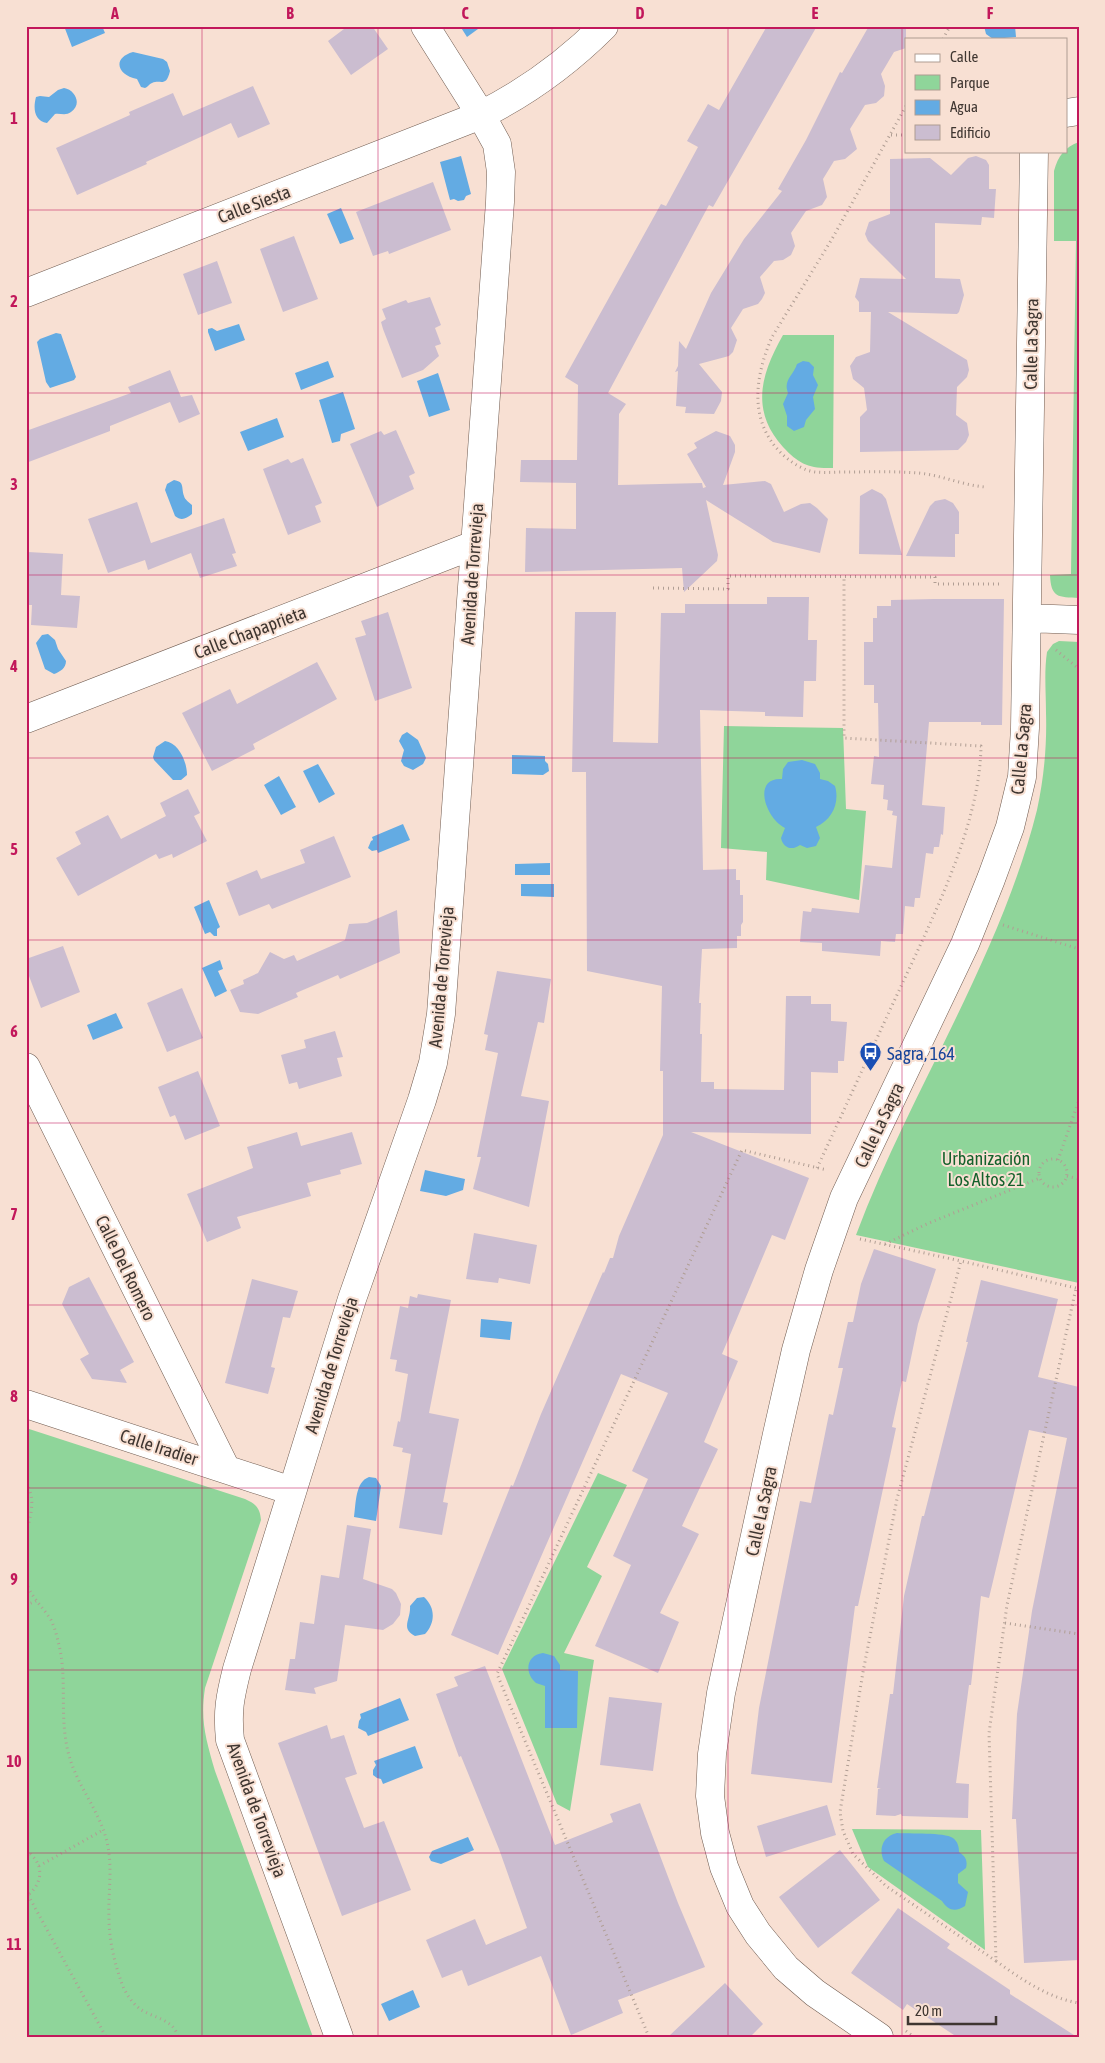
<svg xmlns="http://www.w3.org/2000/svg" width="1105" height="2063" font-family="'Asap Condensed',sans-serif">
<rect width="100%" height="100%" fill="#f8e0d3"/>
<path fill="#8fd59a" d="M1079 142V598C1058 597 1051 598 1050 575L1071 574 1076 241H1054V171C1058 156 1065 147 1079 142Z
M783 335H834L833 468C809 469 799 464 783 447 750 410 761 374 783 335Z
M1059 641 1079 642V1283L856 1235C910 1091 999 961 1037 810 1044 778 1047 745 1046 713 1046 693 1044 672 1047 652L1053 644Z
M724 726 843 728 846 809 866 811 859 900 766 880 767 852 721 848Z
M26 1428 245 1499C256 1504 260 1508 261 1520L205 1688C200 1721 206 1739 215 1771L313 2037H27L26 2035Z
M598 1473 627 1485 587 1567 602 1576 564 1653 594 1660 570 1811 557 1804 502 1669Z
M852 1829 981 1830 985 1950 868 1867Z"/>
<path fill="#63abe3" d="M64 26H102L105 33 72 47Z
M460 26H476L478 29 467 37Z
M984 26H1015L1016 37 993 39 986 34Z
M133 52 163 59 167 62 170 71C166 88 161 79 152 83 149 84 148 87 145 88L141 87 137 79C117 75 112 58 133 52Z
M64 88C76 90 82 105 71 112 66 116 60 113 55 114L47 123C34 121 33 108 36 97L40 96 49 97 58 90Z
M461 156 471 194 466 196 464 200 458 201 454 199 450 200 440 162Z
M341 208 354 239 340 244 327 214Z
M239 324 245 340 215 351 208 332V329L212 328 217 331Z
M56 333 61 334 76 377 74 380 50 388 46 382 37 342 40 339Z
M328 361 334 377 301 390 295 373Z
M803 361 809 362 814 367 813 375 818 385 813 397 815 409 806 420 804 427 794 431 787 426V416L783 404 788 393C783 380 793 376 797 364Z
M438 373 450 410 429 417 417 381Z
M343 392 355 429 341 434 340 441 332 443 319 400Z
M277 418 284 437 248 451 240 432Z
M174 480C185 482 181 487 184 496 185 500 189 502 192 505V514C186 519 181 521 175 516L165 490 167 484Z
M48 634 55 640 58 649 66 661C66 668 60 672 54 674L45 669 36 643 42 635Z
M407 732 418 740 426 758 423 764 413 770 404 766 401 761 404 750 399 741 402 735Z
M165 741C179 743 187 762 187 775L181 780H173L154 760 153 757 156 747Z
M512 755 545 756V761L548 764 549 771 543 775 512 774Z
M802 760 815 764 820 773V779L828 781 835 786C840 803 832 820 816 827L820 838 816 846 807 848 800 845C792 851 783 848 781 838L785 828C765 818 752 777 782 779L783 769 788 762Z
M318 764 335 794 319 803 303 771Z
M279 776 296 807 281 815 264 785Z
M403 824 410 840 378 853 377 850 372 851 368 848 371 841 373 840 372 837Z
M550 863V875H515V864Z
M521 884H554V897L521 896Z
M209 900 220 927 217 929V936H214L210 932 205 934 194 907Z
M220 960 223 969 218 971 227 991 215 997 202 968Z
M116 1013 123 1028 93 1040 87 1025Z
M425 1170 465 1179 463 1190 446 1196 420 1191Z
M481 1319 512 1322 510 1340 480 1337Z
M369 1477 376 1478 381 1486 376 1521 354 1517C356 1504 355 1482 369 1477Z
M424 1597C435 1607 436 1622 425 1634L415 1636C400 1628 411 1620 410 1606L417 1598Z
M543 1653 554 1656 560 1665V1670L578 1671 577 1728H545V1686L536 1683C524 1673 526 1655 543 1653Z
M400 1698 409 1720 368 1736 366 1732 358 1728 359 1721 361 1718 360 1714Z
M415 1746 423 1768 383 1784 381 1779 377 1778 373 1775V1770L376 1765 374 1761Z
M897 1833C909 1834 944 1832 953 1838 958 1842 959 1847 959 1852 965 1856 968 1860 966 1868L958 1874V1883L968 1892 965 1906C956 1912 948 1911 942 1901L884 1861C878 1849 883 1836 897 1833Z
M468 1837 474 1850 441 1864 431 1861 429 1857 432 1851Z
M413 1990 420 2007 389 2021 381 2004Z"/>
<path fill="#cbbdd0" d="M348 26H372L388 49 351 75 328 41Z
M767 26H817L713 207 709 205 608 393 626 404 619 414 618 485 702 483 703 488 706 487 687 454 697 448 694 443 716 431 730 436 735 445V452L723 485 765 481 771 484 784 512 801 504 810 503 817 508 828 519 820 553 773 542 706 500 718 555 717 561 684 592 682 568 525 572 526 528 576 529V483L520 482 521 460H577L578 385 565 377 661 204 666 206 698 147 687 141 708 104 719 110Z
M869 26H906V48L894 52 881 74 885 86 884 96 876 103 865 105 850 129 857 149 845 159 834 161 823 179 827 197 822 205 806 211 791 233 795 246 791 255 783 260 774 261 760 277 765 293 762 299 758 304 743 309 731 328 737 340 733 352 729 356 699 364 722 392 721 401 714 414 685 413 686 407 676 406 678 371 675 372 678 366 679 341 686 349 711 293 744 239 782 191 778 189 806 140 840 72 842 73Z
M253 86 270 124 238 138 231 123 146 162 147 164 77 195 56 148 130 115 129 112 173 93 183 116Z
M976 156 986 160 989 165V189H996L994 218 982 217 981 225 935 223V278L960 279 964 295 959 312 957 314 888 312 967 360 969 370 967 377 957 387 956 415 967 423 969 435 966 442 958 450 860 452V417L867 410 864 388 853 379 850 366 856 357 870 352 871 312H859V302L855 297 860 278 906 279 868 241 865 234 869 222 890 214V159L930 158 951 175 968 158Z
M433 182 451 230 389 254 388 251 373 256 356 212Z
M294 236 318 299 283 312 260 249Z
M217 261 232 303 198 315 183 274Z
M430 297 441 325 435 328 441 344 435 346 439 356 423 370 402 378 383 329 381 322 386 319 382 309 406 300 408 303Z
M170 370 181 397 192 395 200 414 179 423 170 402 110 426V431L26 463V431L131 393 128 387Z
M396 430 415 473 409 476 414 489 377 507 350 444 381 431 384 435Z
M303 458 322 503 315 506 321 522 288 535 263 469 288 459 291 463Z
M872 489 882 494 886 499 902 555 859 554 860 496Z
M945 499 953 503 959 512V534H955V557L906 556 930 506 935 501Z
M137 502 151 543 224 518 236 553 232 554 237 566 200 578 191 553 148 570 145 560 108 573 88 519Z
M28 552 63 554 61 595 80 596 77 628 31 625 32 605H26Z
M767 597H809L808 640H817L816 681H804L803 717 765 716V712L700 710 703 870 736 869V880H740V895H743V922L741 925V936H737V948L702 949 699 1003H701L700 1034H702L701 1082H714V1089L784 1090 786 996H811V1004H831V1021L847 1022 844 1061H838V1073L811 1072V1134L691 1132 809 1178 785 1240 772 1235 722 1354 738 1361 704 1442 718 1449 682 1526 699 1534 660 1613 679 1622 658 1673 595 1646 631 1565 613 1556 648 1479 632 1471 668 1393 621 1374 498 1655 451 1635 511 1485 513 1486 541 1414 603 1272 604 1273 610 1258H613L619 1236 663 1135V1071H660L662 986 587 971 586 772H572L575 612H616L613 742 658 743 661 613H685V604H767Z
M934 599H1004L1002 725H981V722H929L922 805 945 807 943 835 941 834 939 847H934L933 854 926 853 920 898H915L914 907 905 906 903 934H896L895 942 881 941 880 956 822 951V943L800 942 803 911 811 912 812 908 859 913 865 865 892 868 897 816 892 815 893 811 887 810 888 800 883 799 884 785 871 784 874 756 879 757 878 703H874V685H864V642H873V618H877V606H891V600Z
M388 612 412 688 375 701 355 638 366 635 361 621Z
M317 662 337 699 253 744 255 749 212 771 182 713 230 689 237 704Z
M188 789 200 813 194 816 207 841 173 858 172 854 159 859 156 854 78 896 56 858 81 844 75 832 108 815 121 839 166 816 160 803Z
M334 836 351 877 272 909 269 904 239 916 226 883 257 870 261 879 305 863 300 850Z
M397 910 400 953 340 979 338 975 296 993 298 997 258 1014 240 1012 230 990 244 984 243 980 258 973 270 952 284 959 294 955 297 961 345 940 349 924 367 923Z
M63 946 80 992 41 1008 26 968V959Z
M497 971 551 979 544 1023 538 1022 521 1096 549 1101 529 1207 473 1189 481 1157H477L498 1053 485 1050 488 1035 484 1034Z
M182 988 203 1038 167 1052 147 1003Z
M335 1031 343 1057 337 1058 342 1076 299 1089 297 1082 289 1084 281 1055 306 1048 304 1040Z
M198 1071 220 1126 185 1140 175 1115 170 1117 158 1087Z
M297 1132 301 1146 352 1132 362 1164 340 1170 341 1174 307 1183 311 1196 237 1217 241 1228 207 1242 187 1194 253 1168 247 1147Z
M474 1233 537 1245 530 1284 499 1278 498 1283 466 1279Z
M874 1249 936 1269 918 1324 906 1382 902 1381 892 1427 896 1428 858 1606H855L832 1783 751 1774 759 1708 800 1501 811 1503 829 1414 833 1415 843 1368H838L848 1322H853L861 1284Z
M89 1277 134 1362 120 1370 127 1383 92 1379 80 1359 89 1354 62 1304 69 1287Z
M252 1279 298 1291 290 1318 283 1317 271 1367 275 1368 268 1394 225 1383Z
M981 1280 1058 1299 1038 1377 1079 1387V1960L1024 1963 1016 1819H1012L1017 1714 1032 1611 1067 1438 1029 1430 989 1598 981 1596 971 1685H969L956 1783 969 1784 968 1818 902 1816 901 1814 895 1816 876 1815 878 1789 881 1788H877L890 1694H893L904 1596 922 1516H924L968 1342H966Z
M418 1294 451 1300 429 1413 459 1419 443 1502 448 1503 442 1535 399 1528 411 1454 402 1452 403 1448 393 1446 398 1421 400 1422 408 1374 395 1371 397 1360 390 1359 400 1306 408 1308 410 1296 417 1298Z
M347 1525 371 1529 363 1579 392 1589 396 1593 401 1604 400 1615 393 1624 383 1630 345 1625 337 1681 314 1688 316 1694 285 1690 290 1659H295L300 1622 314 1624 321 1575 339 1578Z
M485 1666 555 1845 613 1822 610 1814 640 1803 678 1903 705 1967 618 2000 623 2013 571 2035 541 1956 468 1986 462 1970 442 1978 426 1940 475 1919 486 1945 527 1928 499 1849 461 1756 459 1757 436 1694 458 1686 454 1677Z
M609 1697 662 1703 653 1771 600 1765Z
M327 1725 331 1739 344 1735 357 1774 345 1778 364 1828 384 1821 411 1890 342 1916 278 1743Z
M827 1805 836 1835 766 1857 757 1826Z
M840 1850 880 1900 818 1948 779 1897Z
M898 1908 950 1944 947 1948 1010 1990V1994L1077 2037H957L907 2004 903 2010 851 1973Z
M725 1983 763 2024 750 2037H668Z"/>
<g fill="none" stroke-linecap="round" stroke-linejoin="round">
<defs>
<path id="minor" d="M1066 113 1079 111
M26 293 481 115C527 92 567 63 604 26
M1027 618 1079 620
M26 719 474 545
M26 1067 226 1469
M26 1404 292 1491
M339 2037 230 1740C227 1711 230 1697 237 1669L352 1299 422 1100 433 1063 441 1014 500 202 501 172 497 144 481 115 425 26
M879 2037 815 1993 786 1968 758 1934 740 1906 724 1867 715 1833 710 1796 712 1754 721 1693 777 1434 796 1350 819 1270 844 1198 965 944 991 879 1010 827 1022 777 1025 728 1034 151"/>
</defs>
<use href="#minor" stroke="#705c51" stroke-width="29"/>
<path stroke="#b09e94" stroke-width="3" stroke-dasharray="1 4" stroke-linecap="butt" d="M943 39 950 26
M906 106 832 239 772 337C755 376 748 421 782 454 791 462 802 470 815 472 825 473 835 472 845 472 869 472 894 471 918 473 941 475 962 485 985 487
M891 135H906
M653 588 728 589V576L935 577V584H999
M1056 650 1079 669
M1003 925 1079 949
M1039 1173a14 14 0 1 1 28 0a14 14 0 1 1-28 0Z
M1058 1160 1079 1100
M817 1168C846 1106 874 1044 903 982 935 913 980 823 981 746L844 738V577
M1067 1176 1079 1179
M860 1239 961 1261
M885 1244 929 1223 1040 1178
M1079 1288H1076L1007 1605 989 1733 996 1961C1021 1979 1048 1998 1079 2003
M26 1483C36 1498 31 1517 26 1532
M26 1582C31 1597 43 1607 51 1620 55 1628 57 1637 59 1645 68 1682 58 1720 70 1759 79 1788 100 1812 107 1842 113 1867 108 1892 109 1918 109 1939 114 1961 121 1981 124 1991 131 2002 140 2009 153 2018 174 2019 178 2037
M26 1605 36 1601
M1005 1623 1079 1634
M26 1851C44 1862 44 1882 28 1895
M39 1866 103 1830
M28 1895 106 2037
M996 1961 886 1886 853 1854 843 1831 840 1812 863 1672 897 1499 961 1261 1076 1288
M906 2031 914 2037
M649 2037 497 1674 742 1150 827 1170"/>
<use href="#minor" stroke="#fff" stroke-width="28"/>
</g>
<path fill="none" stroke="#c2185b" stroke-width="1" stroke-opacity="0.55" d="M202 26V2037M378 26V2037M552 26V2037M728 26V2037M902 26V2037M26 210H1079M26 393H1079M26 575H1079M26 758H1079M26 940H1079M26 1123H1079M26 1305H1079M26 1488H1079M26 1670H1079M26 1853H1079"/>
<defs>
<symbol id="bus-pin" viewBox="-11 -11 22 30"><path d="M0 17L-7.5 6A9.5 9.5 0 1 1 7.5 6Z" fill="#1a4fb4" stroke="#f8e0d3"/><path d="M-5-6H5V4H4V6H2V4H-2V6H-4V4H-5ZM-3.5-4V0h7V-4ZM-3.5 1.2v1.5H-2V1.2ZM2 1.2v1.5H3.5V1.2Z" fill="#fff"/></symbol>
</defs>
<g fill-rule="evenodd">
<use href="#bus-pin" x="858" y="1040" width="25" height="34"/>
</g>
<g text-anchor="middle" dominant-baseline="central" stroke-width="4" stroke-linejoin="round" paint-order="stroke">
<g font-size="18" fill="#3f3631" stroke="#f8e0d3">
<text transform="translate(254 204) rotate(-21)">Calle Siesta</text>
<text transform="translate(1031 344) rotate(-89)">Calle La Sagra</text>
<text transform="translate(472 574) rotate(-86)">Avenida de Torrevieja</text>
<text transform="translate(250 632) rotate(-21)">Calle Chapaprieta</text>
<text transform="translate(1021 749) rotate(-85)">Calle La Sagra</text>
<text transform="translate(441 977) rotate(-85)">Avenida de Torrevieja</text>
<text transform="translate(879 1125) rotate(-65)">Calle La Sagra</text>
<text transform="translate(126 1268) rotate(64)">Calle Del Romero</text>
<text transform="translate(331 1365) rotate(-73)">Avenida de Torrevieja</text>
<text transform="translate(159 1447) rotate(18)">Calle Iradier</text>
<text transform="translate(761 1511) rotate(-78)">Calle La Sagra</text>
<text transform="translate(257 1810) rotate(70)">Avenida de Torrevieja</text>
</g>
<g font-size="18" fill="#164399" stroke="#f8e0d3" text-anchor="start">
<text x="887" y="1053">Sagra, 164</text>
</g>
<g font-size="18" fill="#14612b" stroke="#f8e0d3">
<text x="986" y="1158">Urbanización<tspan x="986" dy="21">Los Altos 21</tspan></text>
</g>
</g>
<rect width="1105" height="2063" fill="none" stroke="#f8e0d3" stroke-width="55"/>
<rect x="905" y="38" width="162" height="115" fill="#f8e0d3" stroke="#ae9c92"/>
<rect x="915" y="54" width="25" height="8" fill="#ffffff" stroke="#ae9c92"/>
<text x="950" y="62" font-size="15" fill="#3f3631">Calle</text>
<rect x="915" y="75" width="25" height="15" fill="#8fd59a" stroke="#ae9c92"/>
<text x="950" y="88" font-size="15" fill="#3f3631">Parque</text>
<rect x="915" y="100" width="25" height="15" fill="#63abe3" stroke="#ae9c92"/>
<text x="950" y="112" font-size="15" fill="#3f3631">Agua</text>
<rect x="915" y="125" width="25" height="15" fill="#cbbdd0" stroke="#ae9c92"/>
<text x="950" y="138" font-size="15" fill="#3f3631">Edificio</text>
<path d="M908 2016v8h88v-8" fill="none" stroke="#3f3631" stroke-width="2.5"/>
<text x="915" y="2016" font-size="15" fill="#3f3631" stroke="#f8e0d3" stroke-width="4" paint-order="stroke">20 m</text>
<rect x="28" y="28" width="1050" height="2008" fill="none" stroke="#c2185b" stroke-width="2"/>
<g font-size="16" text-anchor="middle" font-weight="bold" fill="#c2185b">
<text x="115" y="19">A</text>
<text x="290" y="19">B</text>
<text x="465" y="19">C</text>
<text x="640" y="19">D</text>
<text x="815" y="19">E</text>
<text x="990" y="19">F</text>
<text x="14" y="124">1</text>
<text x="14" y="307">2</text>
<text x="14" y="490">3</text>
<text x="14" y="672">4</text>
<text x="14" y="855">5</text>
<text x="14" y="1037">6</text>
<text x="14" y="1220">7</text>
<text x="14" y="1402">8</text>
<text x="14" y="1585">9</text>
<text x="14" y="1767">10</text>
<text x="14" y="1950">11</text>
</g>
</svg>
